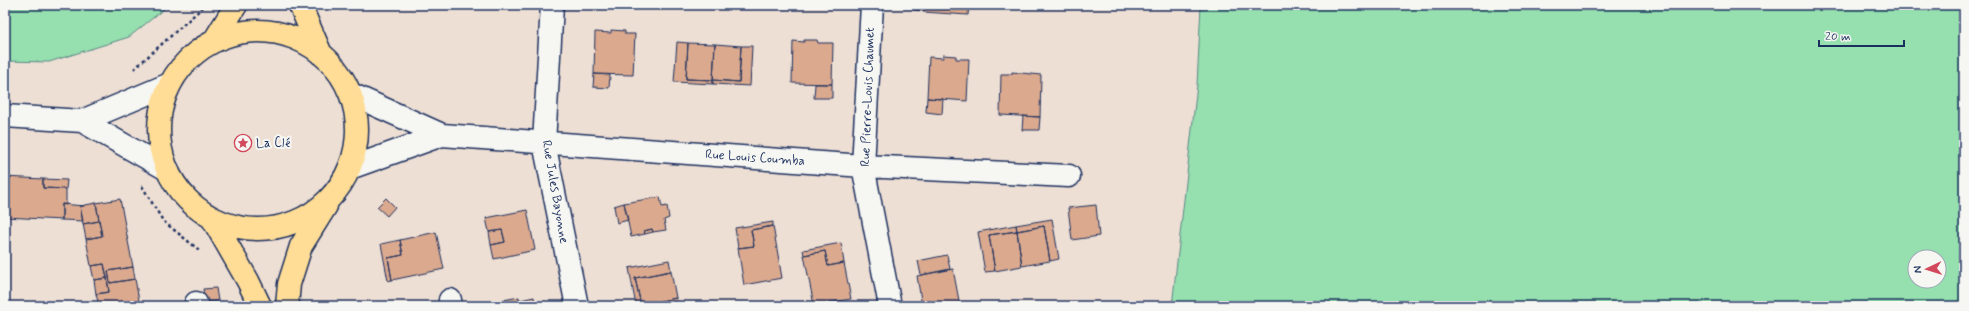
<svg xmlns="http://www.w3.org/2000/svg" width="1969" height="311" font-family="Mynerve,sans-serif">
<rect width="100%" height="100%" fill="#eedfd4"/>
<filter id="ink" filterUnits="userSpaceOnUse"><feTurbulence type="fractalNoise" baseFrequency=".025" numOctaves="2"/><feDisplacementMap in="SourceGraphic" scale="8" xChannelSelector="R" yChannelSelector="G"/><feConvolveMatrix kernelMatrix="1 2 1 2 8 2 1 2 1" color-interpolation-filters="sRGB"/></filter>
<g filter="url(#ink)">
<path fill="#96dfae" stroke="#588786" fill-rule="evenodd" d="M5 5H169L129 37 49 62 5 61Z
M1201 5H1964V306H1172L1197 85ZM1915 257H1939V281H1915Z"/>
<path fill="#dba98e" stroke="#1b2f5e" d="M913 5H924V11L913 10Z
M924 5H969L968 15 923 12Z
M611 30 625 31V34H635L633 75 594 74 595 32 611 33Z
M804 40H817L818 43H833L832 84 792 83 793 41 804 42Z
M677 42 688 43 686 79 713 80V84L674 82Z
M688 43 715 44 713 80 686 79Z
M715 44 741 46 739 82 713 80Z
M741 46H752L750 86 713 84V80L739 82Z
M943 55 956 56V59H969L967 101 927 98 929 57 943 58Z
M1012 72 1041 75 1040 117 1000 115 1001 74H1012Z
M594 74 610 75 609 88 593 87Z
M815 84H832V98H814Z
M927 98 943 99 942 114 926 112Z
M1023 116 1040 117 1039 130H1022Z
M5 177 43 179V188L66 189V205L62 204V220L5 217Z
M43 179 67 180 66 189 43 188Z
M660 197 662 207 667 206 669 218 664 220 666 230 653 232 652 229 644 231 645 234 631 237 624 203Z
M386 198 395 207 387 216 377 207Z
M120 199 133 267 108 271 110 283 135 279 140 306H99L96 294 109 292 107 278 104 264 91 266 86 239 102 236 96 203Z
M96 203 99 221 83 224 80 206Z
M624 203 628 220 617 223 614 206Z
M62 204 84 206H80L83 221 62 220Z
M1096 205 1099 236 1072 240 1068 208Z
M527 210 535 250 494 259 491 245 505 242 502 230 489 232 486 218Z
M1052 219 1059 259 1050 261 1044 226 1017 231 1016 225Z
M99 221 102 236 86 239 83 224Z
M773 222V226L751 230 754 246 738 248 735 228Z
M1016 225 1017 231 989 235 995 271 985 272 978 232Z
M773 226 782 278 744 285 738 248 754 246 751 230Z
M1044 226 1050 261 1022 266 1017 231Z
M652 229 653 232 645 234 644 231Z
M502 230 505 242 491 245 489 232Z
M1017 231 1022 266 995 271 989 235Z
M436 232 444 269 392 280 388 258 403 255 400 240Z
M400 240 403 255 388 258 392 280 388 281 381 244Z
M841 243 844 263 828 266 825 251 804 255 803 250Z
M825 251 828 266 844 263 851 299 814 305 804 255Z
M947 255 950 269 921 275 918 261Z
M669 260 671 271 635 278 641 305 636 306 629 268Z
M104 264 107 278 94 280 91 266Z
M133 267 135 279 110 283 108 271Z
M953 269 960 306H922L917 276Z
M671 271 676 298 641 305 635 278Z
M107 278 109 292 96 294 94 280Z
M216 288 218 301 205 302 203 289Z
M519 297 521 306H482V304Z
M534 297 536 306H521L520 300Z
M676 298 678 306H641V305Z"/>
<g fill="none" stroke-linecap="round" stroke-linejoin="round">
<defs>
<path id="minor" d="M552 5 544 143 577 306
M872 5 863 166 890 306
M351 94 442 135 863 166 1069 176
M5 116 82 121 170 84
M82 121 168 170
M350 168 442 135
M450 300 451 306
M196 303V306"/>
<path id="major" d="M300 5 321 54
M159 130a99 99 0 1 1 198 0a99 99 0 1 1-198 0Z
M214 41 236 5
M212 218 248 281 260 306
M287 306 289 284 301 246 326 206"/>
</defs>
<use href="#minor" stroke="#1b2f5e" stroke-width="25"/>
<use href="#major" stroke="#1b2f5e" stroke-width="25"/>
<path stroke="#1b2f5e" stroke-width="2.5" stroke-dasharray="3 3" stroke-linecap="butt" d="M134 69 202 8
M142 186 163 221 199 250"/>
<use href="#minor" stroke="#f6f6f2" stroke-width="22"/>
<use href="#major" stroke="#ffdd96" stroke-width="22"/>
</g>
</g>
<defs>
<symbol id="sight-ring" viewBox="-11 -11 22 22"><circle r="9.5" fill="#f6f6f2" stroke="#d1495b" stroke-width="1.5"/><path d="M0-6L1.8-2.2L6-1.7L2.9 1.2L3.7 5.4L0 3.3L-3.7 5.4L-2.9 1.2L-6-1.7L-1.8-2.2Z" fill="#d1495b"/></symbol>
</defs>
<g fill-rule="evenodd">
<use href="#sight-ring" x="233" y="133" width="20" height="20"/>
</g>
<g text-anchor="middle" dominant-baseline="central" stroke-width="4" stroke-linejoin="round" paint-order="stroke">
<g font-size="13" fill="#1b2f5e" stroke="#f6f6f2">
<text transform="translate(868 97) rotate(-88)">Rue Pierre-Louis Chaumet</text>
<text transform="translate(755 158) rotate(4)">Rue Louis Coumba</text>
<text transform="translate(555 192) rotate(80)">Rue Jules Bayonne</text>
</g>
<g font-size="13" fill="#1b2f5e" stroke="#f6f6f2" text-anchor="start">
<text x="256" y="143">La Clé</text>
</g>
</g>
<rect width="1969" height="311" fill="none" stroke="#f6f6f2" stroke-width="20"/>
<rect x="10" y="10" width="1949" height="291" fill="none" stroke="#1b2f5e" stroke-width="1.5" filter="url(#ink)"/>
<g transform="translate(1927 269) rotate(266)"><circle r="19" fill="#f6f6f2" stroke="#9ea6b7"/>
<path d="M0-3L7 15L0 10L-7 15Z" fill="#d1495b"/>
<text y="-6" font-size="11" font-weight="bold" text-anchor="middle" fill="#1b2f5e">N</text>
</g>
<path d="M1819 40v6h85v-6" fill="none" stroke="#1b2f5e" stroke-width="2"/>
<text x="1825" y="40" font-size="12" fill="#1b2f5e" stroke="#f6f6f2" stroke-width="3" paint-order="stroke">20 m</text>
</svg>
